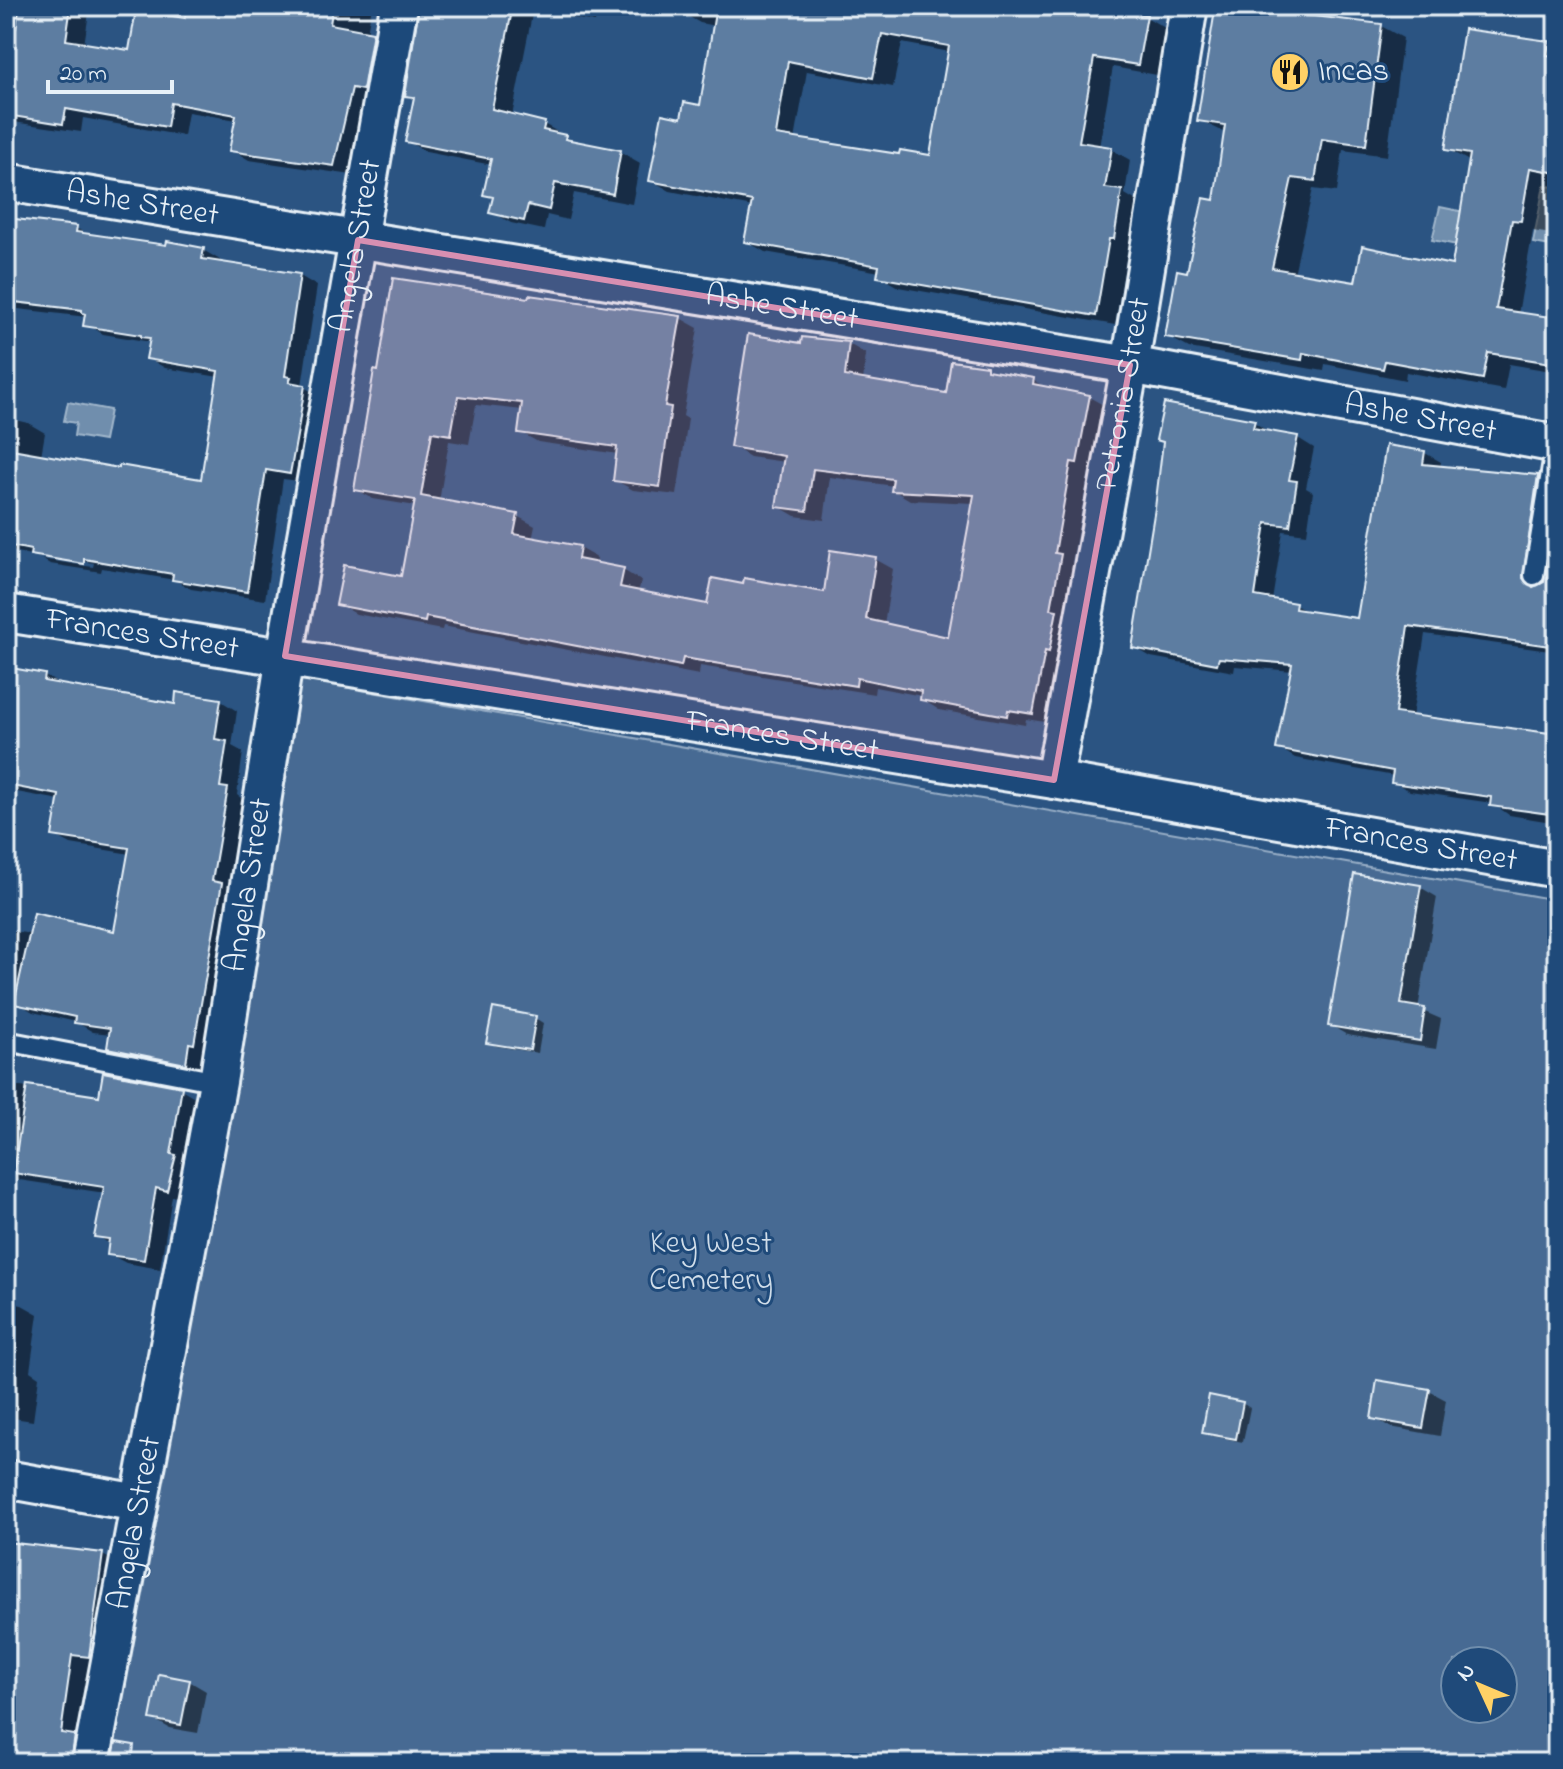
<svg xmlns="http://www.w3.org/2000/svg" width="1563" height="1769" font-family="'Indie Flower',sans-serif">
<rect width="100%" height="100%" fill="#2b5482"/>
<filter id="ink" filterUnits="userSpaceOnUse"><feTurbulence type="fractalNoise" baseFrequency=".0125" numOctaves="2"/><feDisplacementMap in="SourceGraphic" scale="16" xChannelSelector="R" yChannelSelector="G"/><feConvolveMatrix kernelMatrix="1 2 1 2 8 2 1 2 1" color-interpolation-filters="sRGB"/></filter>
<g filter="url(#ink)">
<path fill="#476b93" stroke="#98aec6" stroke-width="2" fill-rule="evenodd" d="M298 679 1557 900V1763H111ZM1455 1661H1503V1709H1455Z"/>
<path fill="#708ead" stroke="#a0b6cb" stroke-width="2" d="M1544 185 1557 188V247L1533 243Z
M1440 207 1484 216 1477 249 1432 240Z
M68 402 110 410 104 441 74 436 76 423 64 421Z"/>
<path fill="#0007" fill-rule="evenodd" d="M6 6H90L84 45 130 52 186 20 190 6H372L367 33 390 44 352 175 249 160 232 150 237 120 188 112 184 136 83 118 81 132 13 122 6 118Z
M437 6H598L595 22 533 10 512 116 544 124 576 143 621 152 640 163 632 204 574 193 568 220 547 215 544 230 511 223 492 212 495 200 485 194 492 165 426 152 407 141 415 100 407 95Z
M633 6H1084L1146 17 1165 28 1157 75 1113 67 1099 147 1111 149 1130 160 1125 194 1140 203 1133 249 1128 248 1115 325 898 287 879 276 880 272 765 252 746 241 753 207 670 191 651 180 682 120 701 107 715 26 700 23 679 11ZM902 43 950 52 932 157 901 156 795 140 807 71 893 87Z
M1381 26 1403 38 1387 156 1343 150 1337 192 1313 189 1294 274 1356 285 1454 268 1471 162 1447 149 1549 43 1557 48V235L1533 231 1518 314 1557 320V372L1509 364 1504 390 1406 372 1405 380 1325 364 1324 371 1189 348 1167 336 1216 203 1226 133 1199 120Z
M6 219 76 228 90 236 203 250 220 260V264L300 276 317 286 302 386 321 397 307 482 283 479 265 600 191 589 175 580 102 568 101 572 50 564 36 556 6 550V418L28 423 45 433 41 456 203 481 219 377 165 368 148 358 151 342 103 334 86 324 87 317 18 309 12 342 6 341ZM37 554 94 563 93 567 41 559Z
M530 300 680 318 698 328 683 416 688 419 677 495 633 490 615 480 618 454 538 442 520 432 523 410 476 405 469 444 449 441 439 502 517 516 535 526 532 540 579 548 597 558 596 565 623 570 641 581 638 593 709 607 825 594 875 559 893 569 884 625 949 640 974 503 910 500 893 490 894 486 830 477 824 520 795 516 778 506 785 462 750 457 732 446 803 345 849 344 866 354 863 381 948 395 986 368 995 373 1033 380 1048 389 1089 397 1107 407 1094 472 1089 471 1072 562 1078 566 1051 723 1026 719 1025 725 939 710 922 699V696L875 687 874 694 700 666 699 675 443 626 442 630 356 614 339 604 403 579 416 506 373 499 356 489Z
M1254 422 1270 433 1298 438 1314 448 1306 488 1313 492 1307 534 1283 531 1272 601 1295 605 1310 613 1359 620 1425 453 1441 462 1440 468 1538 477 1554 487 1538 583 1539 589 1548 578 1557 522V652L1425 634 1412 717 1557 737V823L1509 815 1492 803 1410 791 1393 782 1394 776 1295 758 1279 748 1293 671 1235 666 1234 672 1151 657 1134 647Z
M6 669 45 676 61 685 176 706 178 695 221 701 237 711 232 746 243 752 237 795 244 800 228 889 238 895 202 1072 126 1057 109 1047 111 1034 93 1032 76 1022 33 1012 21 1005 6 1003V930L32 934 115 933 130 854 71 844 54 835 60 800 6 790Z
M1420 887 1437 897 1418 1009 1441 1019 1436 1049 1347 1035 1330 1025Z
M535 1018 543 1023 538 1053 496 1046 489 1042Z
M6 1085 101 1098 181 1089 198 1099 183 1199 172 1196 160 1269 126 1263 109 1254 110 1244 97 1236 105 1193 6 1178Z
M6 1302 22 1305 38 1314 30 1371 39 1377 33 1421 6 1417Z
M1429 1391 1446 1400 1440 1436 1390 1427 1373 1417Z
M1242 1403 1250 1408 1243 1442 1212 1436 1204 1432Z
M6 1544 103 1555 120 1565 106 1666 90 1664 79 1740 90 1763H6Z
M189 1681 206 1691 198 1733 169 1728 152 1718Z"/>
<path fill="#5d7da1" stroke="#e8f1f8" stroke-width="2" fill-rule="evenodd" d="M19 6H71L66 40 129 50 136 10 185 18 186 6H333L330 24 373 32 363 90 352 88 334 166 229 151 236 115 171 103 167 127 66 109 63 124 6 115V27L16 28Z
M419 6H513L492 109 545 122 543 130 566 135 565 139 621 150 613 194 555 183 549 210 528 205 524 221 489 213 493 197 483 195 491 159 405 142 414 97 405 96Z
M716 6H1095L1147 15 1138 65 1094 58 1079 142 1112 147 1105 188 1122 190 1114 239H1109L1096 316 877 277 879 266 744 242 752 201 649 181 662 114 681 118 684 102 700 105ZM882 34 949 46 930 155 900 150 899 154 776 135 788 61 873 78Z
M1230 6 1382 24 1366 145 1322 139 1315 181 1292 178 1272 268 1355 282 1362 246 1452 265 1470 154 1445 150 1464 29 1549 41 1547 55 1557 57V173L1530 168 1521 221 1512 220 1496 309 1557 318V364L1488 353 1483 379 1385 361 1383 369 1303 353 1302 360 1165 337 1177 270 1187 272 1203 198 1214 200 1225 125 1197 121 1214 16Z
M6 218 77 226 76 232 166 245 167 241 204 248 202 259 300 274 285 376 291 377 289 382 305 385 298 430 290 474 266 470 247 592 172 580 173 574 84 559V564L30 555 31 550 6 545V448L119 468V465L201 479 218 371 146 359 150 338 141 337V335L83 326 85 314 82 313V310L6 301Z
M393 278 528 298 529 295 681 316 665 406 671 407 660 487 613 481 617 447 518 433 522 403 458 396 451 435 432 432 421 496 518 514 514 534 580 546 578 559 624 568 620 587 707 604 712 578 743 584 744 578 824 592 830 550 876 557 866 619 948 637 974 495 891 491 893 479 813 469 807 511 776 507 784 456 730 447 748 334 801 343 802 337 849 342 845 376 946 393 951 361 987 366V370L1034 378 1033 384 1090 395 1077 463 1071 462 1055 553 1061 554 1051 609 1057 610 1049 652 1045 651 1033 714 1008 710 1007 716 920 700 921 691 857 678 856 686 683 658 681 666 426 617 425 622 336 605 344 565 401 576 415 500 354 490 374 370 378 371Z
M1164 403 1255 420 1253 428 1298 436 1289 480 1297 481 1290 526 1266 523 1255 596 1296 603 1295 609 1357 618 1386 445 1425 451 1423 464 1538 475 1523 578 1533 587 1544 582 1557 510V647L1408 626 1395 713 1557 734V815L1490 806 1491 797 1391 783 1393 771 1276 749 1292 664 1219 658 1217 664 1132 648 1155 508 1163 442 1156 440Z
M6 667 45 674 44 681 175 704 176 692 221 699 215 739 227 741 220 787 228 788 212 881 222 883 194 1044 189 1043 186 1064 107 1048 110 1028 74 1023 75 1017 14 1004 34 913 114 931 129 848 52 836 59 795 6 785Z
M1354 874 1421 885 1401 1004 1425 1008 1420 1041 1328 1026Z
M493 1008 536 1016 530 1050 486 1043Z
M103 1072 182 1087 171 1154 176 1155 167 1191 156 1188 144 1260 107 1255 109 1239 94 1237 104 1187 13 1173 27 1085 99 1096Z
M1377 1380 1430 1389 1423 1428 1371 1419Z
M1209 1395 1243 1402 1236 1439 1202 1433Z
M6 1542 103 1553 89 1657 72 1655 61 1733 75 1735 71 1763H6Z
M159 1674 190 1680 181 1725 150 1719Z
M116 1742 134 1745 132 1763H112Z"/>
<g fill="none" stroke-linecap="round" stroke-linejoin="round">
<defs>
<path id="lane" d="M1534 575 1556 443
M6 1041 218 1082"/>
<g id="street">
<path id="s1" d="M6 182 1130 365 1557 444"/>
<path id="s2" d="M6 613 1054 780 1557 869"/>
<path id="s3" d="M1054 780 1130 365 1189 6"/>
<path d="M6 1479 138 1503"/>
<path id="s4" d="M91 1763 218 1082 285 656 399 6"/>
</g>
</defs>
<use href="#lane" stroke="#e8f1f8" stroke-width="24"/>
<use href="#street" stroke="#e8f1f8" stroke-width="42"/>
<use href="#lane" stroke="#1f4a7a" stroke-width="18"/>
<use href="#street" stroke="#1f4a7a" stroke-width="36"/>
</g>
</g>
<path fill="#d78fb1" fill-opacity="0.2" stroke="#d78fb1" stroke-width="6" stroke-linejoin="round" d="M358 240 1130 365 1054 780 285 656Z"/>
<defs>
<symbol id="restaurant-disc" viewBox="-11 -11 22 22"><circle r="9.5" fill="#ffd166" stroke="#1f4a7a"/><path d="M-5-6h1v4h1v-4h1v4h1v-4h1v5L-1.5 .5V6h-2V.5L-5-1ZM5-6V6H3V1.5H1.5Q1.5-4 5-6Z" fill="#111"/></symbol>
</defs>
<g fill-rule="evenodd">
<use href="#restaurant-disc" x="1268" y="50" width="44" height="44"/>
</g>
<g text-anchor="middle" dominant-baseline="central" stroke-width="6" stroke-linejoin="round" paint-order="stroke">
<g font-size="32" fill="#e8f1f8" stroke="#1f4a7a" text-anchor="start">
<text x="1318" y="72">Incas</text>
</g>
<g font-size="32" fill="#e8f1f8" stroke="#1f4a7a">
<text stroke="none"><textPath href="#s1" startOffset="138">Ashe Street</textPath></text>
<text stroke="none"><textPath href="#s4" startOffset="1540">Angela Street</textPath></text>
<text stroke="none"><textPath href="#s1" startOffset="786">Ashe Street</textPath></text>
<text stroke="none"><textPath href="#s3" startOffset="392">Petronia Street</textPath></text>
<text stroke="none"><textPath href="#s1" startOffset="1434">Ashe Street</textPath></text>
<text stroke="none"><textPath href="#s2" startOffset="138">Frances Street</textPath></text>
<text stroke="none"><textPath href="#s2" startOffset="786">Frances Street</textPath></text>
<text stroke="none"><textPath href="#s2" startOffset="1434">Frances Street</textPath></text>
<text stroke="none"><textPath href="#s4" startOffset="892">Angela Street</textPath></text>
<text stroke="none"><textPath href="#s4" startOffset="244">Angela Street</textPath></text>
</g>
<g font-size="32" fill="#d0dde9" stroke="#1f4a7a">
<text x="711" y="1244">Key West<tspan x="711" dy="37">Cemetery</tspan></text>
</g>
</g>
<rect width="1563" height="1769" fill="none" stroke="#1f4a7a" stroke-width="32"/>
<rect x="16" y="16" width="1531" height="1737" fill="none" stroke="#e8f1f8" stroke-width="3" filter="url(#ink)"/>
<g transform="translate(1479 1685) rotate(314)"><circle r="38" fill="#1f4a7a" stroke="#6f8dac" stroke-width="2"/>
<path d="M0-6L14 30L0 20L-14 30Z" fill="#ffd166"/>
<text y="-12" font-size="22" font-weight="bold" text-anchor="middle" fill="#e8f1f8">N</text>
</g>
<path d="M48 80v12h124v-12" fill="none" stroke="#e8f1f8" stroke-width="4"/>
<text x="60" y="80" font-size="24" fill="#e8f1f8" stroke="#1f4a7a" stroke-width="6" paint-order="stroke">20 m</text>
</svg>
